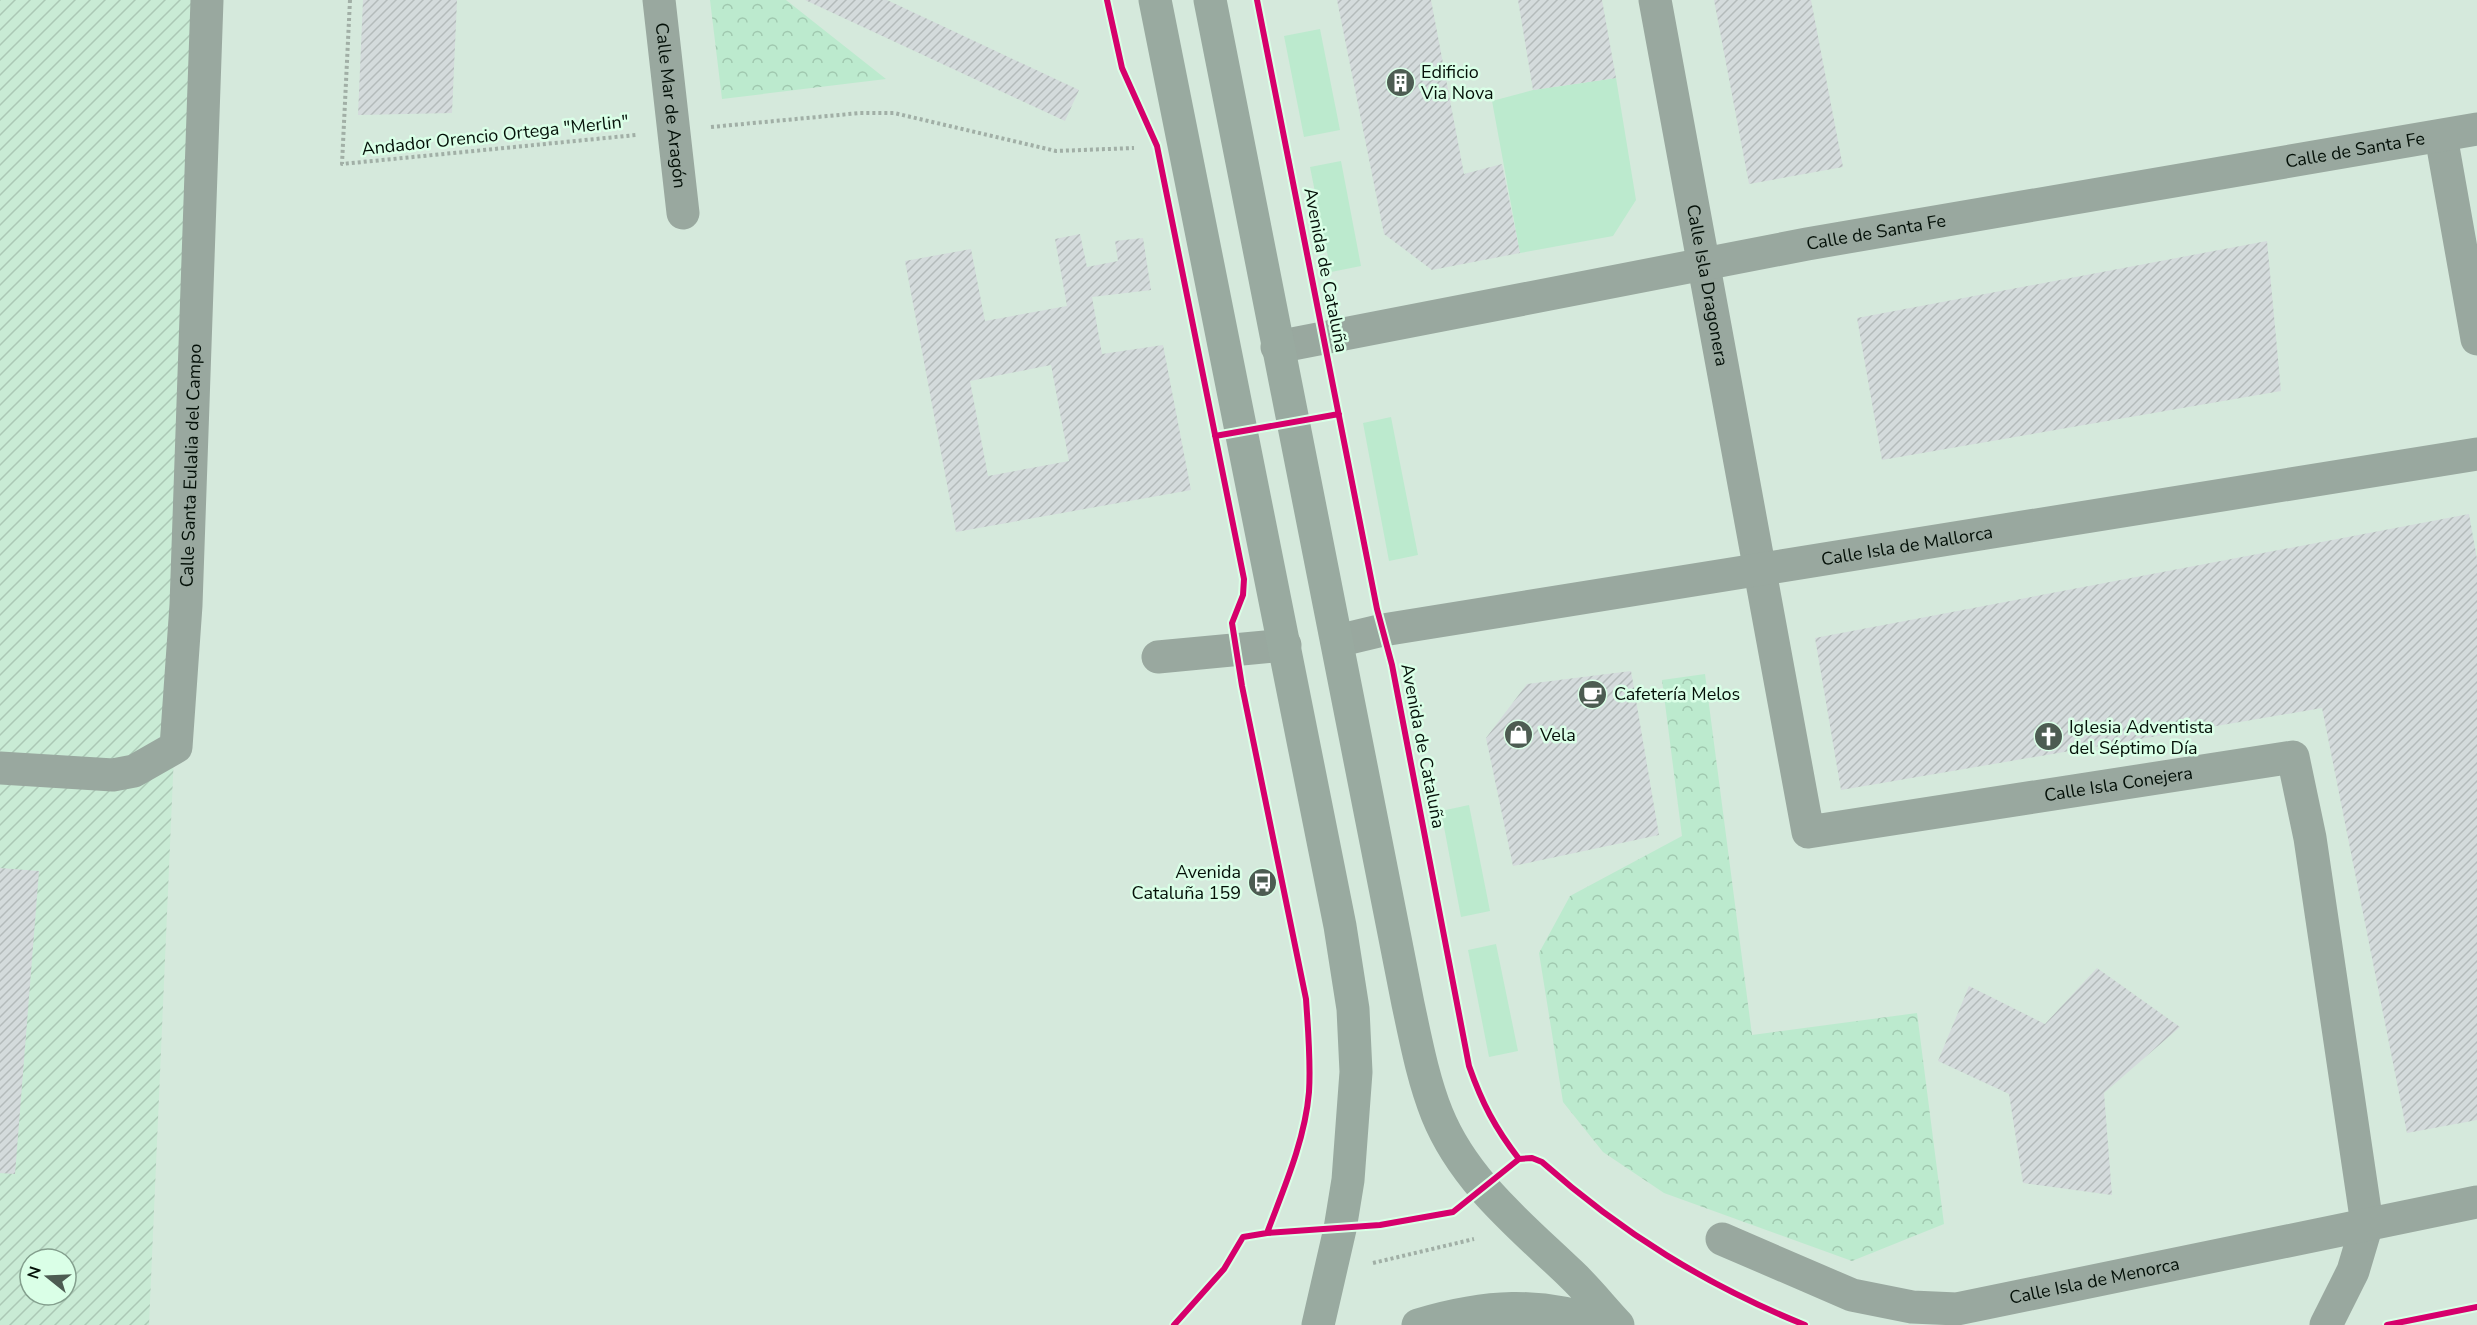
<svg xmlns="http://www.w3.org/2000/svg" width="2477" height="1325" font-family="'Nunito Sans',sans-serif">
<defs>
<pattern id="industrial-furrows" width="10" height="10" patternUnits="userSpaceOnUse" patternTransform="scale(1.5)"><rect width="10" height="10" fill="#c9ebd5"/><path d="M-1 1l2-2M0 10L10 0M9 11l2-2" fill="none" stroke="#abc8b5"/></pattern>
<pattern id="park-crowns" width="20" height="18" patternUnits="userSpaceOnUse" patternTransform="scale(1.5)"><rect width="20" height="18" fill="#bceace"/><path d="M2 6a3 3 0 1 1 6 0M12 15a3 3 0 1 1 6 0" fill="none" stroke="#a0c8af"/></pattern>
<pattern id="building-hatch" width="6" height="6" patternUnits="userSpaceOnUse" patternTransform="scale(1.5)"><rect width="6" height="6" fill="#d4dbdc"/><path d="M-1 1l2-2M0 6l6-6M5 7l2-2" fill="none" stroke="#b4bbbb"/></pattern>
</defs>
<rect width="100%" height="100%" fill="#d5e9dc"/>
<path fill="url(#industrial-furrows)" fill-rule="evenodd" d="M0 0H207L149 1325H0ZM30 1259H66V1295H30Z"/>
<path fill="#bceace" d="M1320 29 1340 130 1304 137 1284 36Z
M1616 78 1636 200 1613 236 1520 253 1492 101 1533 90Z
M1341 161 1361 266 1331 272 1310 167Z
M1391 417 1418 555 1389 561 1363 423Z
M1469 805 1490 911 1461 917 1441 811Z
M1496 944 1518 1051 1489 1057 1468 950Z"/>
<path fill="url(#park-crowns)" d="M710 0H786L886 79 722 99Z
M1705 674 1752 1035 1917 1013 1944 1224 1852 1261 1664 1193 1603 1152 1563 1102 1539 953 1570 896 1682 836 1662 680Z"/>
<path fill="url(#building-hatch)" fill-rule="evenodd" d="M363 0H457L452 113 358 115Z
M805 0H887L1079 90 1065 121Z
M1337 0H1431L1464 174 1502 164 1520 253 1432 270 1384 234Z
M1518 0H1602L1616 78 1533 90Z
M1714 0H1811L1843 167 1749 184Z
M1080 234 1087 267 1118 261 1115 241 1143 238 1151 290 1092 297 1102 354 1163 345 1191 490 956 532 905 261 971 249 985 321 1067 306 1055 239ZM1051 365 1069 461 988 476 970 381Z
M2267 241 2281 391 1882 460 1857 318Z
M2469 514 2477 559V1120L2407 1133 2322 708 1841 790 1815 638Z
M1631 671 1659 835 1513 866 1486 738 1527 684Z
M0 868 39 871 15 1174 0 1173Z
M2097 968 2180 1027 2104 1093 2112 1195 2023 1183 2009 1094 1938 1061 1969 986 2045 1024Z"/>
<g fill="none" stroke-linecap="round" stroke-linejoin="round">
<path stroke="#a1afa6" stroke-width="4" stroke-dasharray="3 3" stroke-linecap="butt" d="M350 0 342 164 636 135
M711 127 860 113H894L1056 151 1134 148
M1373 1263 1474 1239"/>
<g stroke="#99a89f" stroke-width="33">
<path id="s1" d="M659 0 683 213"/>
<path id="s2" d="M1655 0 1808 832 2293 757 2310 838 2367 1224 2353 1271 2326 1325"/>
<path d="M2441 136 2477 339"/>
<path id="s3" d="M1277 347 1807 244 2477 129"/>
<path id="s4" d="M1337 641 1383 630 2477 454"/>
<path d="M1158 657 1285 645"/>
<path id="s5" d="M0 768 113 775 134 771 176 747 186 605 207 0"/>
<path id="s6" d="M1722 1239 1852 1295 1912 1307 1957 1309 2477 1202"/>
</g>
<path stroke="#99aaa0" stroke-width="33" d="M1155 0 1340 926 1353 1009 1356 1072 1348 1180 1340 1229 1318 1325
M1210 0 1408 1004C1416 1041 1423 1079 1437 1114 1464 1181 1521 1226 1571 1274 1588 1290 1602 1308 1618 1325
M1418 1325C1485 1305 1539 1301 1607 1325"/>
<defs>
<path id="cycleway" d="M1107 0 1122 68 1157 146 1244 579 1243 595 1232 623 1242 686 1306 999C1308 1030 1311 1061 1309 1092 1305 1140 1284 1188 1267 1233
M1257 0 1377 609 1392 665 1469 1066C1482 1103 1495 1128 1519 1159
M1215 436 1339 414
M1174 1325 1224 1269 1243 1237 1267 1233 1380 1225 1453 1212 1519 1159 1532 1158 1542 1162C1622 1233 1706 1285 1805 1325
M2387 1325 2477 1307"/>
</defs>
<use href="#cycleway" stroke="#daffe7" stroke-width="10"/>
<use href="#cycleway" stroke="#d6006c" stroke-width="6"/>
</g>
<defs>
<symbol id="building-disc" viewBox="-11 -11 22 22"><circle r="9.5" fill="#4d5c52" stroke="#daffe7"/><path d="M-4-6H4V6H1V3H-1V6H-4ZM-2.5-4.3h1.7v1.8h-1.7ZM.8-4.3h1.7v1.8H.8ZM-2.5-1h1.7V.8h-1.7ZM.8-1h1.7V.8H.8Z" fill="#fff"/></symbol>
<symbol id="cafe-disc" viewBox="-11 -11 22 22"><circle r="9.5" fill="#4d5c52" stroke="#daffe7"/><path d="M-5.5-4.5H6V0H3Q3 3.5 0 3.5H-2.5Q-5.5 3.5-5.5 0ZM3-3.2v2h1.7v-2ZM-6 4.5H4V6H-6Z" fill="#fff"/></symbol>
<symbol id="shop-disc" viewBox="-11 -11 22 22"><circle r="9.5" fill="#4d5c52" stroke="#daffe7"/><path d="M-5-2.5h2.3a2.7 3.5 0 0 1 5.4 0H5L5.5 6h-11ZM-1.5-2.5h3a1.5 2.3 0 0 0-3 0Z" fill="#fff"/></symbol>
<symbol id="church-disc" viewBox="-11 -11 22 22"><circle r="9.5" fill="#4d5c52" stroke="#daffe7"/><path d="M-1.2-6h2.4v3.5h3.3v2.4h-3.3V6h-2.4V-.1h-3.3v-2.4h3.3Z" fill="#fff"/></symbol>
<symbol id="bus-disc" viewBox="-11 -11 22 22"><circle r="9.5" fill="#4d5c52" stroke="#daffe7"/><path d="M-5-6H5V4H4V6H2V4H-2V6H-4V4H-5ZM-3.5-4V0h7V-4ZM-3.5 1.2v1.5H-2V1.2ZM2 1.2v1.5H3.5V1.2Z" fill="#fff"/></symbol>
</defs>
<g fill-rule="evenodd">
<use href="#building-disc" x="1384" y="66" width="33" height="33"/>
<use href="#cafe-disc" x="1576" y="678" width="33" height="33"/>
<use href="#shop-disc" x="1502" y="718" width="33" height="33"/>
<use href="#church-disc" x="2032" y="720" width="33" height="33"/>
<use href="#bus-disc" x="1246" y="866" width="33" height="33"/>
</g>
<g text-anchor="middle" dominant-baseline="central" stroke-width="5" stroke-linejoin="round" paint-order="stroke">
<g font-size="18" fill="#041008" stroke="#daffe7" text-anchor="start">
<text x="1421" y="72">Edificio<tspan x="1421" dy="21">Via Nova</tspan></text>
<text x="1614" y="694">Cafetería Melos</text>
<text x="2069" y="727">Iglesia Adventista<tspan x="2069" dy="21">del Séptimo Día</tspan></text>
<text x="1540" y="735">Vela</text>
<text x="1241" y="872" text-anchor="end">Avenida<tspan x="1241" dy="21">Cataluña 159</tspan></text>
</g>
<g font-size="18" fill="#041008" stroke="#daffe7">
<text stroke="none"><textPath href="#s1" startOffset="106">Calle Mar de Aragón</textPath></text>
<text transform="translate(495 135) rotate(-6)">Andador Orencio Ortega "Merlin"</text>
<text stroke="none"><textPath href="#s3" startOffset="1096">Calle de Santa Fe</textPath></text>
<text stroke="none"><textPath href="#s3" startOffset="610">Calle de Santa Fe</textPath></text>
<text transform="translate(1326 270) rotate(79)">Avenida de Cataluña</text>
<text stroke="none"><textPath href="#s2" startOffset="290">Calle Isla Dragonera</textPath></text>
<text stroke="none"><textPath href="#s5" startOffset="465">Calle Santa Eulalia del Campo</textPath></text>
<text stroke="none"><textPath href="#s4" startOffset="578">Calle Isla de Mallorca</textPath></text>
<text transform="translate(1423 746) rotate(79)">Avenida de Cataluña</text>
<text stroke="none"><textPath href="#s2" startOffset="1160">Calle Isla Conejera</textPath></text>
<text stroke="none"><textPath href="#s6" startOffset="388">Calle Isla de Menorca</textPath></text>
</g>
</g>
<g transform="translate(48 1277) rotate(288)"><circle r="28" fill="#daffe7" stroke="#849f8e" stroke-width="1.5"/>
<path d="M0-4.5L10 22L0 15L-10 22Z" fill="#4d5c52"/>
<text y="-9" font-size="16" font-weight="bold" text-anchor="middle" fill="#041008">N</text>
</g>
</svg>
